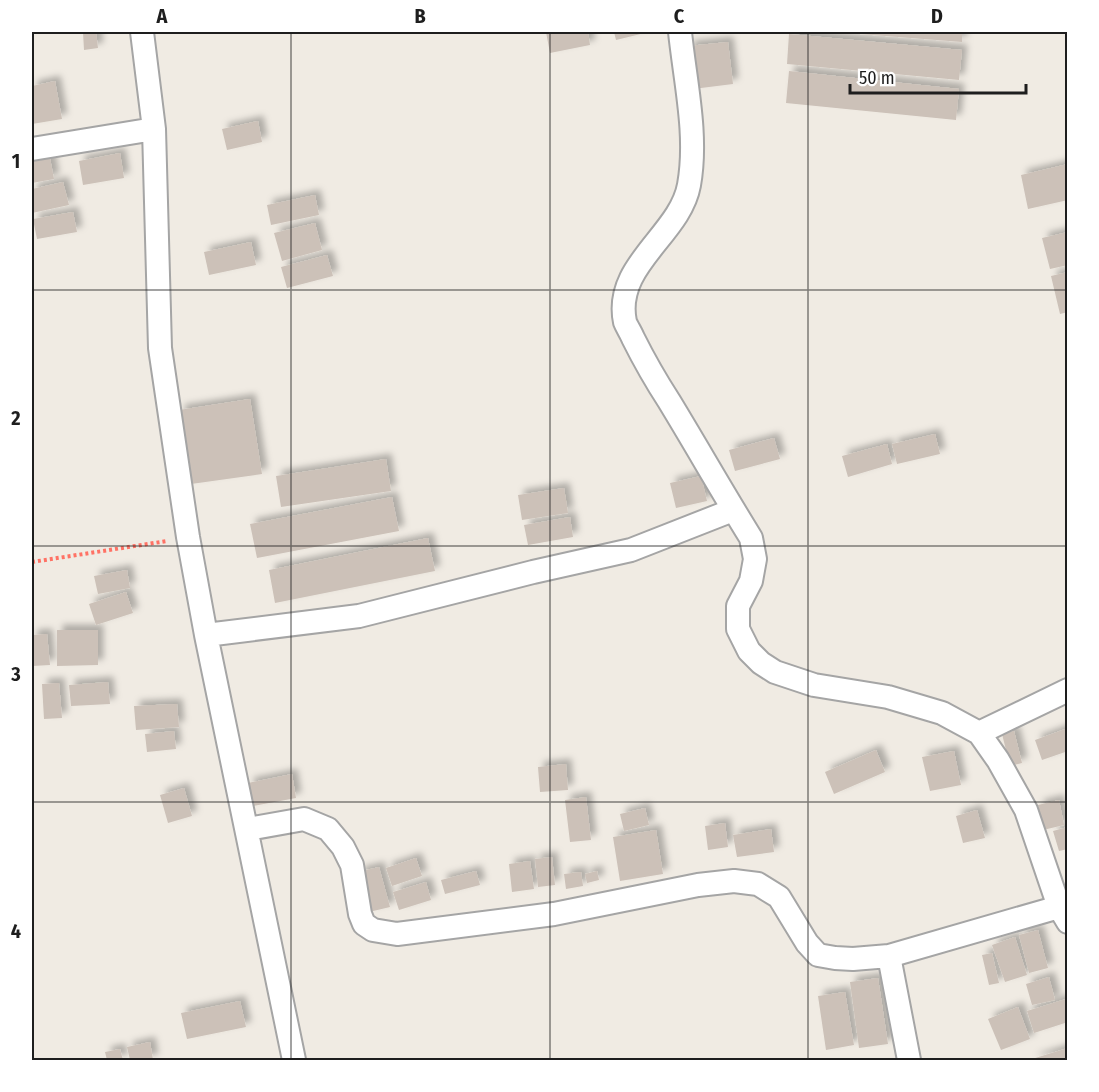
<svg xmlns="http://www.w3.org/2000/svg" width="1099" height="1092" font-family="'Fira Sans Condensed',sans-serif">
<defs>
<filter id="shadow"><feDropShadow dx="5.5" dy="-5.5" stdDeviation="3" flood-color="#0004"/></filter>
</defs>
<rect width="100%" height="100%" fill="#f0ebe3"/>
<path fill="#ccc1b8" filter="url(#shadow)" d="M83 32H96L98 48 84 50Z
M546 32H588L590 45 550 53Z
M614 32H649L616 40Z
M847 32H962V42L847 33Z
M789 34 962 50 959 80 787 64Z
M728 42 733 84 693 89 688 46Z
M789 71 959 89 956 120 786 103Z
M55 81 62 119 32 124V86Z
M258 121 262 142 227 150 222 129Z
M49 153 54 179 32 183V156Z
M120 153 124 178 83 185 79 161Z
M1068 164V200L1028 209 1021 175Z
M63 182 69 205 32 213V189Z
M315 195 319 215 271 225 267 205Z
M73 212 77 232 37 239 33 219Z
M315 223 322 250 282 261 274 233Z
M1068 232V265L1050 269 1042 238Z
M251 242 256 265 209 275 204 252Z
M327 255 333 276 287 288 281 267Z
M1068 272V312L1060 314 1051 276Z
M250 399 262 474 191 484 179 410Z
M935 434 940 454 897 464 892 444Z
M774 438 780 459 735 471 729 450Z
M887 444 892 464 848 477 842 456Z
M386 459 391 491 281 507 276 476Z
M701 476 707 501 676 508 670 483Z
M564 488 568 513 522 520 518 495Z
M392 497 399 531 257 558 250 524Z
M570 517 573 537 528 545 524 525Z
M428 538 435 571 275 603 269 570Z
M127 570 130 588 98 594 94 576Z
M126 592 133 613 96 625 89 604Z
M57 630H98V665L57 666Z
M47 634 50 665 32 666V635Z
M108 682 110 704 71 706 69 685Z
M59 683 62 718 44 719 42 684Z
M177 704 179 727 136 730 134 706Z
M1068 728V751L1042 760 1035 740Z
M174 731 176 749 147 752 145 734Z
M1014 731 1022 763 1010 766 1002 734Z
M876 750 885 772 834 794 825 772Z
M954 751 961 785 930 791 922 757Z
M566 764 568 790 540 792 538 767Z
M292 774 296 798 253 806 248 783Z
M184 788 192 816 168 823 160 795Z
M586 797 591 840 570 842 565 800Z
M1059 800 1064 825 1043 830 1038 805Z
M645 808 649 825 624 831 620 814Z
M977 810 985 838 963 843 956 816Z
M725 823 728 847 708 850 705 826Z
M1068 827V849L1059 851 1053 831Z
M771 829 774 852 737 857 733 835Z
M656 830 663 874 620 881 613 837Z
M552 857 555 885 538 887 535 859Z
M416 858 422 876 392 886 386 868Z
M530 861 534 889 512 892 509 864Z
M379 867 390 907 369 912 358 872Z
M476 871 480 885 445 894 441 880Z
M597 871 599 880 587 883 585 874Z
M581 872 583 886 566 889 564 874Z
M426 882 431 900 399 910 393 892Z
M1038 930 1048 968 1029 973 1019 935Z
M1015 937 1027 975 1005 982 992 945Z
M992 953 999 983 989 985 982 955Z
M1049 977 1055 1000 1032 1005 1026 984Z
M878 978 888 1044 859 1048 850 982Z
M845 992 854 1045 826 1050 818 996Z
M1066 999 1068 1022 1034 1033 1027 1011Z
M240 1001 246 1027 187 1039 181 1013Z
M1018 1007 1030 1039 1001 1050 988 1019Z
M150 1042 153 1060H130L127 1047Z
M1068 1048V1060H1033L1032 1059Z
M120 1049 123 1060H107L105 1052Z"/>
<g fill="none" stroke-linecap="round" stroke-linejoin="round">
<defs>
<path id="minor" d="M142 32 154 129 160 348 188 537 206 635 294 1060
M680 32C685 81 698 135 689 185 680 235 613 265 625 322 627 327 631 333 633 338 644 360 656 381 669 401 697 447 723 493 751 538L755 559 751 581 738 606V629L749 651 761 663 775 672 814 685 888 697 942 713 979 733 998 760 1026 810 1059 907 1068 922
M32 149 154 129
M206 635 359 616 533 572 631 550 733 510
M979 733 1068 690
M248 829 304 819 328 829 343 847 352 865 360 914 364 924 373 930 397 934 554 914 698 885 734 881 758 884 779 897 807 943 818 955 835 958 853 959 889 956 1059 907
M889 956 909 1060"/>
</defs>
<use href="#minor" stroke="#a5a5a5" stroke-width="26"/>
<path stroke="#ff7265" stroke-width="4" stroke-dasharray="3 3" stroke-linecap="butt" d="M32 562 167 541"/>
<use href="#minor" stroke="#fff" stroke-width="22"/>
</g>
<path fill="none" stroke="#1e1e1e" stroke-width="1.5" stroke-opacity="0.55" d="M291 32V1060M550 32V1060M808 32V1060M32 290H1068M32 546H1068M32 802H1068"/>
<rect width="1099" height="1092" fill="none" stroke="#ffffff" stroke-width="66"/>
<path d="M850 84v9h176v-9" fill="none" stroke="#1e1e1e" stroke-width="3"/>
<text x="859" y="84" font-size="18" fill="#1e1e1e" stroke="#ffffff" stroke-width="4.5" paint-order="stroke">50 m</text>
<rect x="33" y="33" width="1033" height="1026" fill="none" stroke="#1e1e1e" stroke-width="2"/>
<g font-size="20" text-anchor="middle" font-weight="bold" fill="#1e1e1e">
<text x="162" y="23">A</text>
<text x="420" y="23">B</text>
<text x="679" y="23">C</text>
<text x="937" y="23">D</text>
<text x="16" y="168">1</text>
<text x="16" y="425">2</text>
<text x="16" y="681">3</text>
<text x="16" y="938">4</text>
</g>
</svg>
